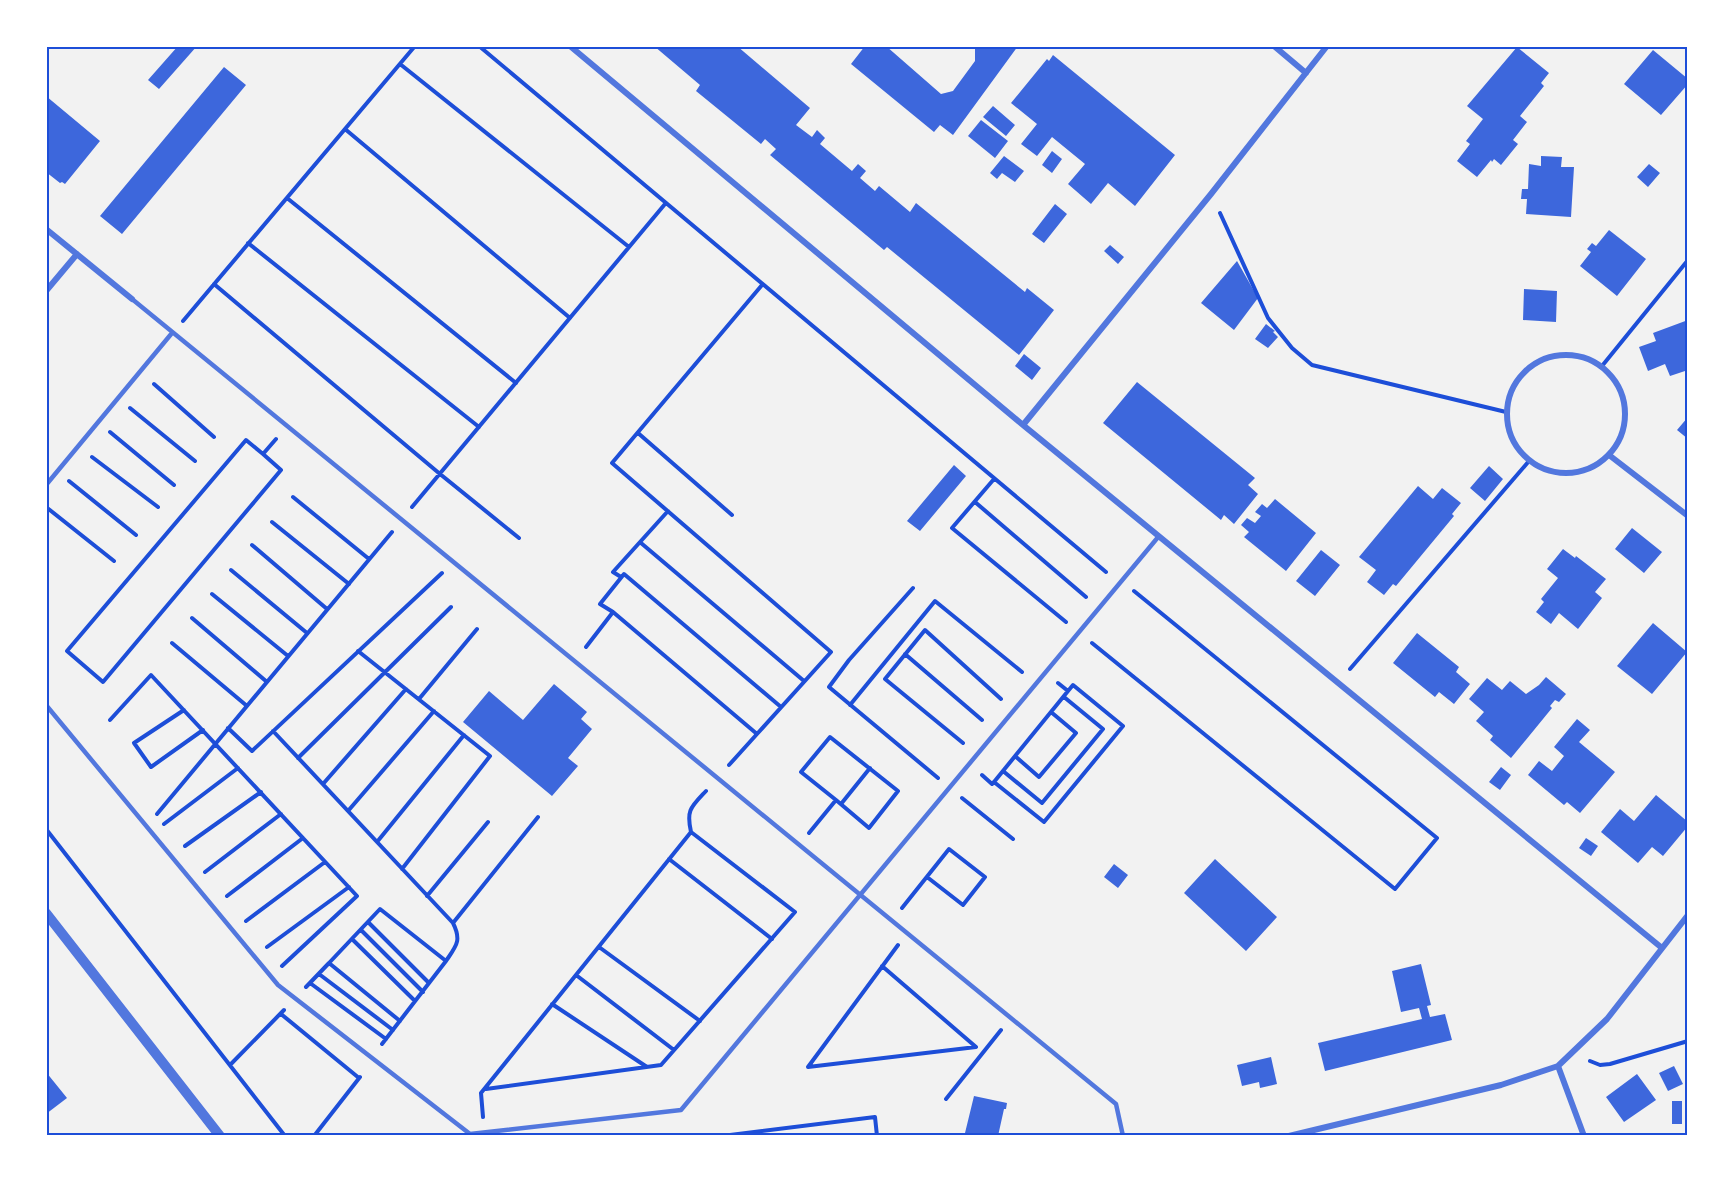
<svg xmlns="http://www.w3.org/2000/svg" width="1734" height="1182" font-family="Georgia,serif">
<rect width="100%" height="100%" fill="#f2f2f2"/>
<path fill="#3d67dc" d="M178 46H197L159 89 148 80Z
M654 46H737L810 108 796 125 812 137 817 130 825 138 820 144 852 171 858 164 866 171 860 178 875 191 879 186 910 212 916 203 1025 292 1027 288 1054 310 1019 355 887 247 884 250 770 155 776 149 765 139 761 144 696 91 700 85Z
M865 46H886L941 94 953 91 975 61V46H1018L953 135 940 125 934 132 851 64Z
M1517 47 1549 73 1541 83 1544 86 1520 116 1527 122 1513 140 1518 144 1501 165 1494 159 1492 162 1491 160 1477 177 1457 161 1470 144 1466 141 1483 119 1467 106Z
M1653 50 1688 79V84L1661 115 1624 84Z
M1053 55 1175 155 1135 206 1108 183 1091 204 1068 184 1085 164 1052 137 1037 156 1021 144 1037 124 1011 103 1047 59 1049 61Z
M224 67 246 85 122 234 100 216Z
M46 96 100 141 65 184 62 182 60 183 46 172Z
M993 106 1015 125 1006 136 983 117Z
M981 120 1008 141 995 158 968 136Z
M1052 151 1062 159 1052 173 1042 165Z
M1004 156 1024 171 1015 182 1002 173 997 179 990 173Z
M1541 156 1562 157 1561 167H1574L1571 217 1526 214 1527 199H1521L1522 189H1528L1529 164 1541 166Z
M1649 164 1660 173 1648 187 1637 177Z
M1055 204 1067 214 1044 243 1032 234Z
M1609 230 1646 259 1617 296 1580 266 1591 252 1587 249 1592 243 1596 246Z
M1110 245 1124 257 1118 264 1104 251Z
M1237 261 1258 298 1234 330 1201 303Z
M1524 289 1557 291 1556 322 1523 320Z
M1688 320V370L1670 376 1665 364 1648 371 1639 347 1656 341 1653 333Z
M1266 324 1275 331 1273 332 1278 337 1268 348 1255 339Z
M1024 354 1041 368 1032 380 1015 366Z
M1137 382 1255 478 1248 485 1258 494 1234 524 1224 515 1221 520 1103 423Z
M1688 417V439L1677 430Z
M954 465 966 476 920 531 907 521Z
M1489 466 1503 479 1485 501 1470 488Z
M1418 486 1433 499 1442 488 1461 503 1452 514 1454 516 1396 586 1393 584 1384 595 1367 582 1376 570 1359 557Z
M1275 499 1316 533 1286 571 1244 537 1249 532 1241 525 1247 518 1255 523 1261 516 1255 512 1262 504 1267 508Z
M1632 528 1662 552 1644 573 1615 549Z
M1563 549 1575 558 1576 556 1606 579 1595 592 1602 598 1578 629 1559 613 1551 624 1536 612 1544 602 1541 599 1558 578 1547 569Z
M1321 550 1340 565 1315 596 1296 581Z
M1653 623 1687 652 1652 694 1617 666Z
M1417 633 1459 667 1456 672 1470 684 1454 704 1439 692 1435 697 1393 663Z
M1546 677 1566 694 1559 702 1555 700 1550 706 1552 708 1511 758 1490 740 1493 736 1476 721 1484 712 1469 699 1487 678 1502 690 1510 681 1526 694 1539 685Z
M554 684 587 712 581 719 592 729 568 758 578 766 552 796 463 722 489 691 523 720Z
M1577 719 1590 730 1579 742 1615 772 1580 813 1567 802 1564 805 1528 775 1539 761 1552 771 1564 756 1554 747Z
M1501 767 1511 775 1500 790 1489 782Z
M1656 795 1688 822V826L1663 856 1652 847 1638 863 1601 832 1620 809 1634 821Z
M1586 838 1598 846 1591 856 1579 848Z
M1215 859 1277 917 1246 951 1184 893Z
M1114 864 1128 875 1118 888 1104 877Z
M1421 964 1431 1005 1427 1006 1430 1017 1445 1014 1452 1040 1325 1071 1318 1043 1422 1019 1419 1008 1401 1012 1392 971Z
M1271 1057 1277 1084 1260 1088 1259 1082 1242 1086 1237 1065Z
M1674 1066 1683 1084 1668 1091 1659 1073Z
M46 1072 67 1098 46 1114Z
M1637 1074 1656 1100 1624 1122 1606 1097Z
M974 1096 1007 1103 1006 1109H1004L998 1136 965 1133Z
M1672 1101H1682V1124H1672Z"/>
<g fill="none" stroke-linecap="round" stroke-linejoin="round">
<path stroke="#1d4ed8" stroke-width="4" d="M479 46 1106 572
M400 64 629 247
M345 129 570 318
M287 198 516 383
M1220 213 1268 318 1292 348 1312 365 1506 412
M248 243 479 427
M214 284 440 474 519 538
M183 321 415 46
M1602 366 1688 260
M154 384 214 437
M130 408 195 461
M110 432 174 485
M638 433 732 515
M263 454 246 440 67 651 103 682 281 470 263 454 276 439
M92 457 158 507
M994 479 952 528 1066 622
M69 481 136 535
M293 497 369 559
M975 502 1086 597
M46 507 114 561
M412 507 665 204
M272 522 349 584
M641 543 804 681
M252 545 327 609
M231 570 307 633
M621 577 613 572 668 511
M913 588 849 660 829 687 938 778
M212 594 288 656
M192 618 267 682
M172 643 247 706
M1092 643 1395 889 1437 838 1134 591
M586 647 613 612
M358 651 490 756 402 869
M905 654 982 720
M1350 669 1529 461
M419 699 477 629
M850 705 935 601 1022 672
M184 710 134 743 151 767 203 730
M110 720 151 675 357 896 282 966
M228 728 252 751 442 573
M273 731 453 923C462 941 456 946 446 961
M757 734 831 652 612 463 762 285
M963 743 885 679 925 630 1001 699
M1015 756 1039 777 1076 733 1051 712
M298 758 451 607
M729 765 757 734 613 612 600 604 624 574 781 707
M1003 771 1042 803 1103 729 1064 697
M982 775 992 784 994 782 1068 691 1058 683
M994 782 1044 822 1123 726 1073 685 1068 691
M323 784 406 689
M962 798 1013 839
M841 804 870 768
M348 811 434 711
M157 814 392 532
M164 824 238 768
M46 829 285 1136
M809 833 836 800 869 828 898 791 830 737 801 772 836 800
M377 842 464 735
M185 846 261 792
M669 859 772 939
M205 872 281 814
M227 896 303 838
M427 896 488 822
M902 908 949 849 985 877 963 905 927 877
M246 921 325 862
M368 922 429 983
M453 923 538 817
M361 930 423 992
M352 939 415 1001
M267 947 349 887
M599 947 700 1021
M329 963 380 909 446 961 382 1044
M882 966 976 1047 808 1067 898 945
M319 974 393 1030
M576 975 674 1050
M310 983 386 1039
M306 987 329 963 400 1021
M552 1004 647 1067
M281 1014 359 1078
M1590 1061 1600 1065 1610 1064 1688 1041
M230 1065 284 1010
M486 1089 661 1065 795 912 691 832
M946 1099 1001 1030
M483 1117 481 1093 691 832C686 810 691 807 706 791
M314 1136 360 1077
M722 1136 875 1117 877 1136"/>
<path stroke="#5277de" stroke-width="4.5" d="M132 299 1116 1104 1123 1136
M46 485 172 333
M46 705 278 985 470 1134 681 1110 1159 536"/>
<path stroke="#5277de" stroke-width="6" d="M570 46 1023 425 1662 948
M1274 46 1306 73
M46 229 132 299
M46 291 77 254
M1507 414a59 59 0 1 1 118 0a59 59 0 1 1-118 0Z
M1023 425 1211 194 1327 46
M1609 455 1688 516
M1558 1066 1584 1136
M1289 1136 1501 1085 1558 1066 1607 1019 1688 915"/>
<path stroke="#5277de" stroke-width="10" d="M46 913 220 1136"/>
</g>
<rect width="1734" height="1182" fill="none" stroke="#ffffff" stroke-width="96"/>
<rect x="48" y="48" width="1638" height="1086" fill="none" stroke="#1d4ed8" stroke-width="2"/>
</svg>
